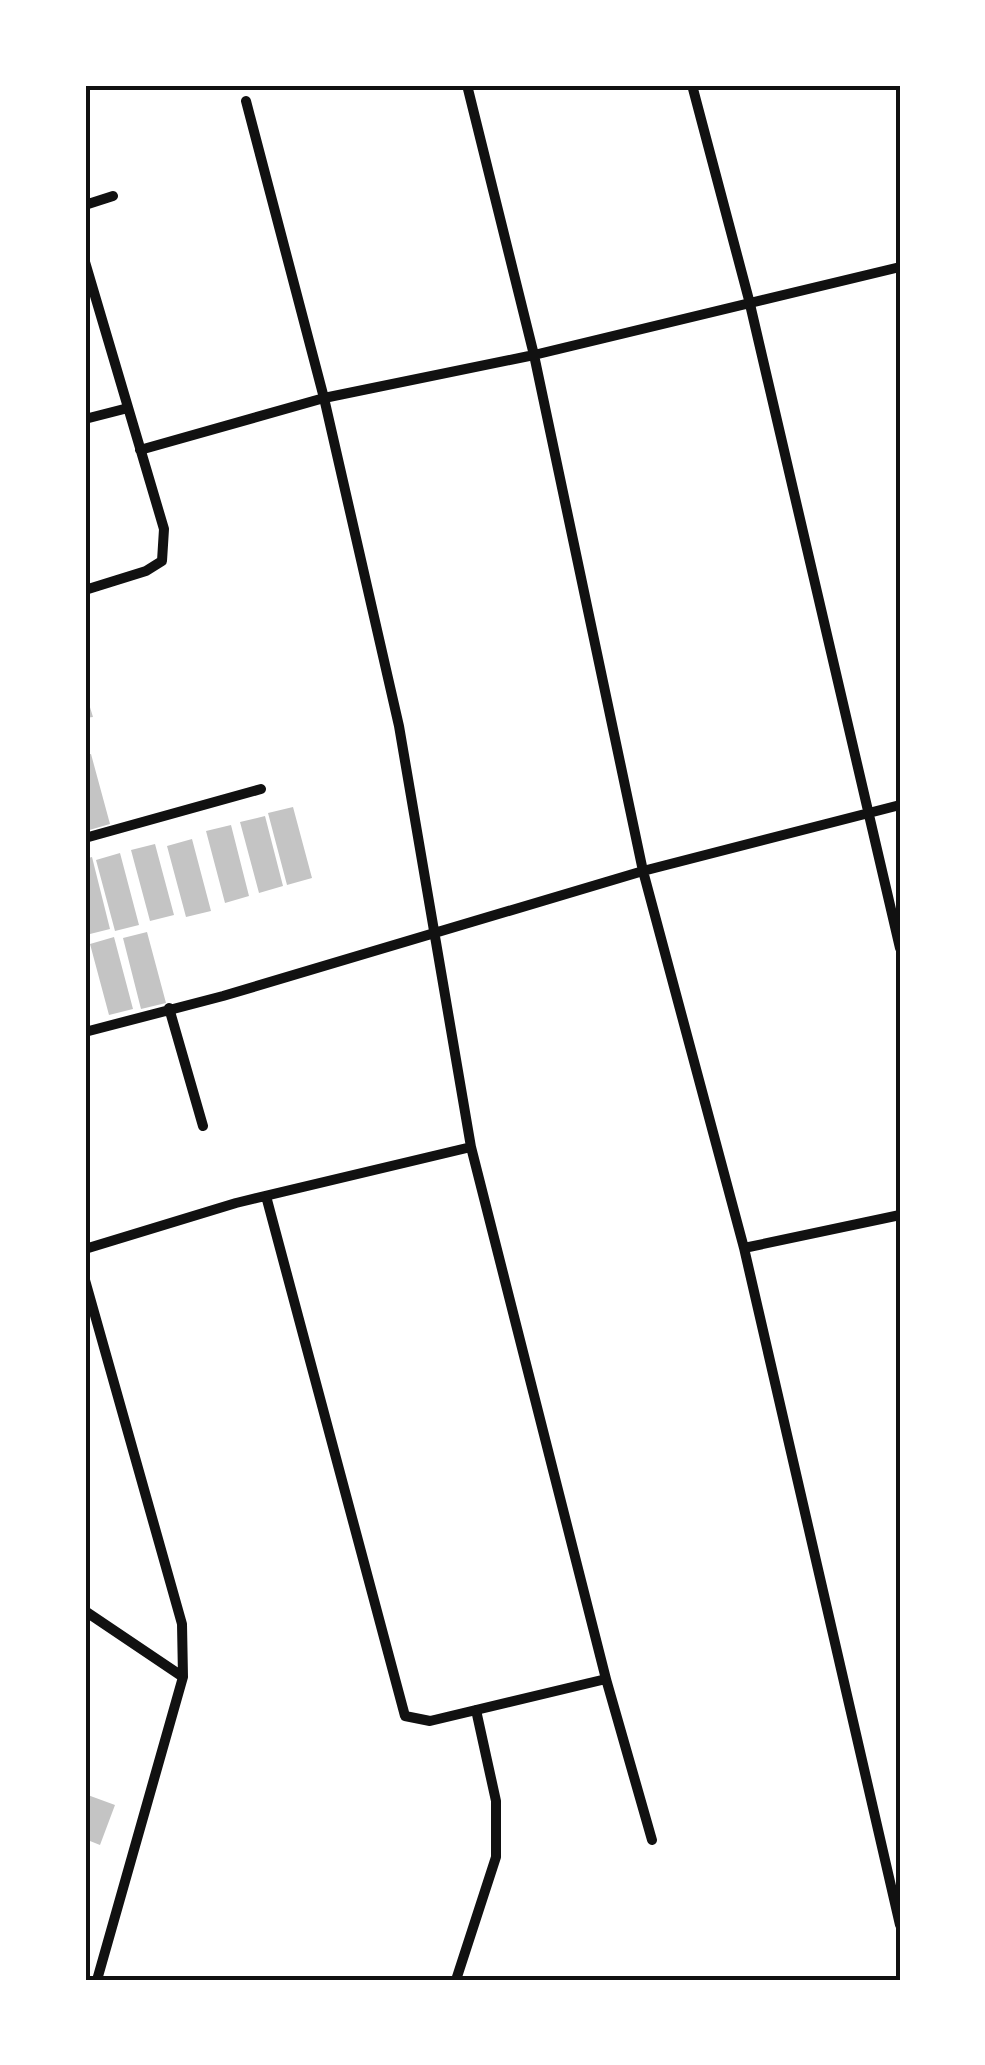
<svg xmlns="http://www.w3.org/2000/svg" width="985" height="2065" font-family="'Space Grotesk',sans-serif">
<rect width="100%" height="100%" fill="#fff"/>
<path fill="#c4c4c4" d="M85 691 93 717 85 718Z
M91 754 110 824 86 831 85 755Z
M293 807 312 878 287 885 268 813Z
M265 816 283 886 259 893 240 822Z
M231 825 249 896 225 903 206 831Z
M192 839 211 911 186 917 167 846Z
M155 844 174 915 150 921 131 850Z
M120 853 139 925 115 931 96 860Z
M92 857 110 929 86 935 85 859Z
M147 932 166 1003 141 1009 123 938Z
M114 937 133 1009 109 1015 90 944Z
M85 1794 115 1805 100 1845 85 1839Z"/>
<g fill="none" stroke-linecap="round" stroke-linejoin="round">
<path stroke="#111" stroke-width="10" d="M467 85 534 355 643 871 744 1248 900 1925
M692 85 749 300 900 948
M246 101 324 398 399 726 471 1147 606 1679 652 1840
M85 205 113 196
M85 262 164 529 162 561 146 571 85 590
M85 419 128 408
M140 450 324 398 534 355 900 267
M85 838 261 789
M169 1008 203 1126
M85 1032 223 996 643 871 900 805
M266 1196 405 1716 430 1721 606 1679
M744 1248 900 1215
M85 1249 236 1203 471 1147
M85 1280 182 1624 183 1677 97 1980
M85 1611 183 1677
M456 1980 496 1857V1801L476 1710"/>
</g>
<rect width="985" height="2065" fill="none" stroke="#ffffff" stroke-width="175"/>
<rect x="88" y="88" width="810" height="1890" fill="none" stroke="#111" stroke-width="4"/>
</svg>
